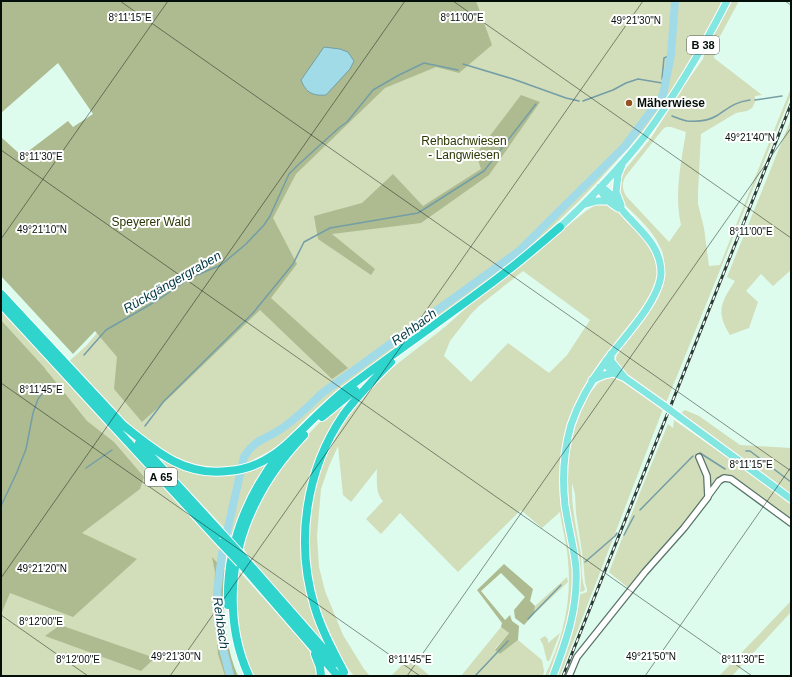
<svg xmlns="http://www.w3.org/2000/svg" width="792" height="677" font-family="Helvetica,sans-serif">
<rect width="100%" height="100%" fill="#ddfcee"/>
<path fill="#d2ddba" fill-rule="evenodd" d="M209 1H723L687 67 667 101 656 117 599 180 579 201 551 228 521 254 462 300 336 392 311 413 284 441 270 451 247 463V465L238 466H237C214 473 195 468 174 459L170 462C189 475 223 477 245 471 251 469 257 467 262 464L265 466C264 473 257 480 254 486 245 503 238 519 232 536L167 467 155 476 216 544 219 549 228 559 224 577V631L235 676H1V495L18 459 37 382 44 374 49 373 1 320V310L58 371 86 346 102 327 153 299 187 275 223 258 249 236 264 218 284 174 298 159 343 122 382 72 402 55 237 27Z
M729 1H739L718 40 714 58 762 95 755 96V102L752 108 747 111 736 113 701 134 698 192V204L704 228 709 266 720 265 791 88V95L666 403C653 394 625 377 617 364 615 361 616 358 617 355 632 334 655 311 662 286 664 279 664 271 664 265 664 258 663 252 660 247 653 230 637 217 625 205L619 196 620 179 624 171 651 138 683 87 703 59 707 45ZM666 127H671L686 132C681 163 674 195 681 225L669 242 626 196C622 189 622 184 625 177L663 129Z
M791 119V270L773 286 761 274 746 291 758 302 749 328 730 335C727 330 723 323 722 317 719 304 728 292 735 281L727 277Z
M606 203 616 210 627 219 649 243 657 260 658 274 655 289 643 309 630 325 599 364 594 372 585 389 562 462 574 584 570 619 550 676H545C563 638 572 602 568 560 567 544 562 528 560 512L542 528 521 510 458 572 400 513 381 534 366 519 383 501C375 493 377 479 377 469L351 502 343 495 338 446 329 466 321 489 317 536 319 567 325 591 343 635 364 669 370 676H354C331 647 317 611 311 574 308 557 308 540 310 523 315 466 339 419 380 379 400 360 424 344 446 326 455 318 464 310 473 302 495 284 519 266 542 248 556 235 571 223 586 211L597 204ZM523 271 590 320 567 355 549 373 508 343 471 382 444 356 450 341 471 314 479 306Z
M612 376C627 381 650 400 663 409L560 676H555L578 595 587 592V589L585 582 583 559 576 513 575 494 572 483C571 507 577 532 581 555 582 566 581 579 585 589L584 591 580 592 578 591 568 507 566 481 570 448 575 427 586 397 602 379Z
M364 386 330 434 303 525 302 564 306 584 329 648 280 592 252 563 242 545 254 512 276 474 301 442 321 421Z
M685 410 699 416 740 445 791 448V494L681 413Z
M674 420 791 502V520L729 475 719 478 702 503 632 591 609 572 643 485 668 424 673 428Z
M238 570 301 640 314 657 318 676H252L241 648 235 598Z
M567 577 568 582 534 614 535 606Z
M791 601V612L732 676H719Z
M501 627 509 633 495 649 500 654 518 640 542 660 544 671 543 676H461Z
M560 633 550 659 549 661H547L543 645 540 639 545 636 548 639V643Z
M409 658 430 676H391Z"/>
<path fill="#aebb90" d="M1 1H476L492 45 459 73 436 67 385 88 296 174 273 218 297 264 271 298 348 368 332 379 260 310 171 396 142 422 114 389 117 357 95 331 73 354 1 276V137L22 156 68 121 73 127 93 114 58 63 1 113Z
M521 95 540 102 489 175 421 223 332 234 375 269 371 275 318 239 314 216 362 203 393 174 423 206 481 169 476 154Z
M1 320 43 366 87 421 114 442 144 477 140 489 82 533 137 559 73 617 10 593 2 612 1 613Z
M212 557 225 571C222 605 224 644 238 676H225L218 654 214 598 215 572Z
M504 564 533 589 530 601 535 606 534 614 524 625 515 618 514 610 525 597 501 573 481 591 505 620 510 615 512 621 519 626 518 640 500 654 495 650 509 633 501 627 502 623 477 590Z
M60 625 155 658 141 671 45 636Z"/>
<path fill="#a2dbe8" stroke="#739ea5" d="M324 47 340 49 348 52 354 61 350 69 326 95C313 96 306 93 301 80Z"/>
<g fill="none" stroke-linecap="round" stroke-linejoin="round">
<path stroke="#739ea5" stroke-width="1.5" d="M463 64 513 79 566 98 579 101
M662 79 664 58 671 55
M755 100 782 96
M583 101 613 90 626 83 638 79 662 83
M655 107 659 109
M672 116C677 118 682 120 687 121 698 122 710 120 718 115 730 107 735 102 750 100
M84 355 106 330 158 300 190 278 221 265 246 244 264 225 270 216 289 174 298 165 320 145 340 127 347 122 373 90 399 75 424 63 458 70
M145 426 164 401 253 313 293 264 304 242 330 228 418 213 484 171 536 104
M746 451H750L791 482
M700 453 725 469
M86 468 112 450
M1 506 17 472 26 449 33 413 38 399 50 384
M640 510 688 461 693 456
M624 535 634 516
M585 562 615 536 617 533
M528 619 561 585
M475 676 508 641"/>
<path stroke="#a2dbe8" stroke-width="8" d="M230 676 222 645 218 620 217 592 222 554 244 457C256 438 265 440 281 429 297 418 308 407 321 394L519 251 625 146 663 95 671 55 675 1"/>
<defs>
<path id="minor" d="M708 496 719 481 724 478 731 479 791 523
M569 676 577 657 645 572 684 528 708 497 707 476 699 457"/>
<path id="major" d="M600 187C602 197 610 203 618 208
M585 204 596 201H608
M621 205 616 192 618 175 622 165
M560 227C590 199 619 169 645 136 676 94 703 48 727 1
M611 354V361L625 378 666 407
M606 361C608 371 614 374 623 377
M592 380 604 375 613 373
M678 416 791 499
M553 676C567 639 578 608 576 568 574 547 568 526 565 505 562 479 564 450 571 425 579 401 591 381 606 361 622 339 660 301 661 273 661 245 639 230 623 211 616 203 611 191 600 187"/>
<path id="highway" d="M1 294 123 425
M1 304 221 543
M322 417 355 390
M119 422C152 448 182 477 228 471 245 470 260 464 273 455 284 448 292 439 301 431 315 417 329 403 345 390 394 353 445 318 494 281 517 264 538 246 560 227
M139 443 223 535
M242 556 336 663
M240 563 338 676
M228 605C226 549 246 497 280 453
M315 654 320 667 321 676
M344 672C333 651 322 631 315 608 295 543 305 471 344 414 358 395 374 379 391 362
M249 676C224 622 229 554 256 502 268 477 285 455 304 435"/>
</defs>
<use href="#minor" stroke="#587468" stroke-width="8"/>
<use href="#major" stroke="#fff" stroke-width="9"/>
<use href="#highway" stroke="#fff" stroke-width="10"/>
<use href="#minor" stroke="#fff" stroke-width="5.5"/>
<use href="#major" stroke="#82e6e1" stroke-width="7"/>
<use href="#highway" stroke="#2fd5cd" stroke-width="8"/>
<defs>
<path id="rail" d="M563 676 791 104"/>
</defs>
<use href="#rail" stroke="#2e3c36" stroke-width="3"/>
<use href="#rail" stroke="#fff" stroke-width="1.5" stroke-dasharray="4.5" stroke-linecap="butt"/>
<defs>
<path id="major-bridge" d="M666 407 678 416"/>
<path id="highway-bridge" d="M223 535 242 556
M221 543 240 563"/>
</defs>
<use href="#major-bridge" stroke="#fff" stroke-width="9" stroke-linecap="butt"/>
<use href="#highway-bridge" stroke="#fff" stroke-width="10" stroke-linecap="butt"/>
<use href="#major-bridge" stroke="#82e6e1" stroke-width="7"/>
<use href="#highway-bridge" stroke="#2fd5cd" stroke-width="8"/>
</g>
<path fill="none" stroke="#050f0a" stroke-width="1" stroke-opacity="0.45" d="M120 1 791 471M453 1 791 238M785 1 791 5M1 150 752 676M1 239 168 1M1 383 420 676M1 578 405 1M1 615 88 676M170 676 643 1M407 676 791 128M645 676 791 467"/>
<circle fill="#955221" stroke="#fff" stroke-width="1.5" cx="629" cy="103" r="4"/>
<g text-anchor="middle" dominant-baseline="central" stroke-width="4" stroke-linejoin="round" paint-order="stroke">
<g fill="#fff" stroke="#505754" stroke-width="1">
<rect x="687" y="36" width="32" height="18" rx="3"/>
<rect x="145" y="468" width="32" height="18" rx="3"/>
</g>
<g font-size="11" font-weight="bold" fill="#050f0a">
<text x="703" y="45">B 38</text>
<text x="161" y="477">A 65</text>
</g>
<g font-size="12" font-weight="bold" fill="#050f0a" stroke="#fff" text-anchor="start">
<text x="637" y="103">Mäherwiese</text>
</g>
<g font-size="12" fill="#2c3703" stroke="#fff">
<text x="464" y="141">Rehbachwiesen<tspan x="464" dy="14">- Langwiesen</tspan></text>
<text x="151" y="222">Speyerer Wald</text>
</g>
<g font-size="13" font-style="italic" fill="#023943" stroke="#fff">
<text transform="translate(172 282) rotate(-30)">Rückgängergraben</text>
<text transform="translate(414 327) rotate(-36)">Rehbach</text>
<text transform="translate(221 623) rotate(82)">Rehbach</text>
</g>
</g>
<g font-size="10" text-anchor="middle" fill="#050f0a" stroke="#fff" stroke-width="4" stroke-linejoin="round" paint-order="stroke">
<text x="130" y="21">8°11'15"E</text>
<text x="462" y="21">8°11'00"E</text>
<text x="636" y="24">49°21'30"N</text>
<text x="750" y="141">49°21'40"N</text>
<text x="41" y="160">8°11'30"E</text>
<text x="42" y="233">49°21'10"N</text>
<text x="751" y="235">8°11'00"E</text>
<text x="41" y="393">8°11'45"E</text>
<text x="751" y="468">8°11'15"E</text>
<text x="42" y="572">49°21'20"N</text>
<text x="41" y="625">8°12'00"E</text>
<text x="176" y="660">49°21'30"N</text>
<text x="651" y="660">49°21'50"N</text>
<text x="78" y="663">8°12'00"E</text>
<text x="410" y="663">8°11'45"E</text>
<text x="743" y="663">8°11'30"E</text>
</g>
<rect width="792" height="677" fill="none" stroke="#050f0a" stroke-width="4"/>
</svg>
